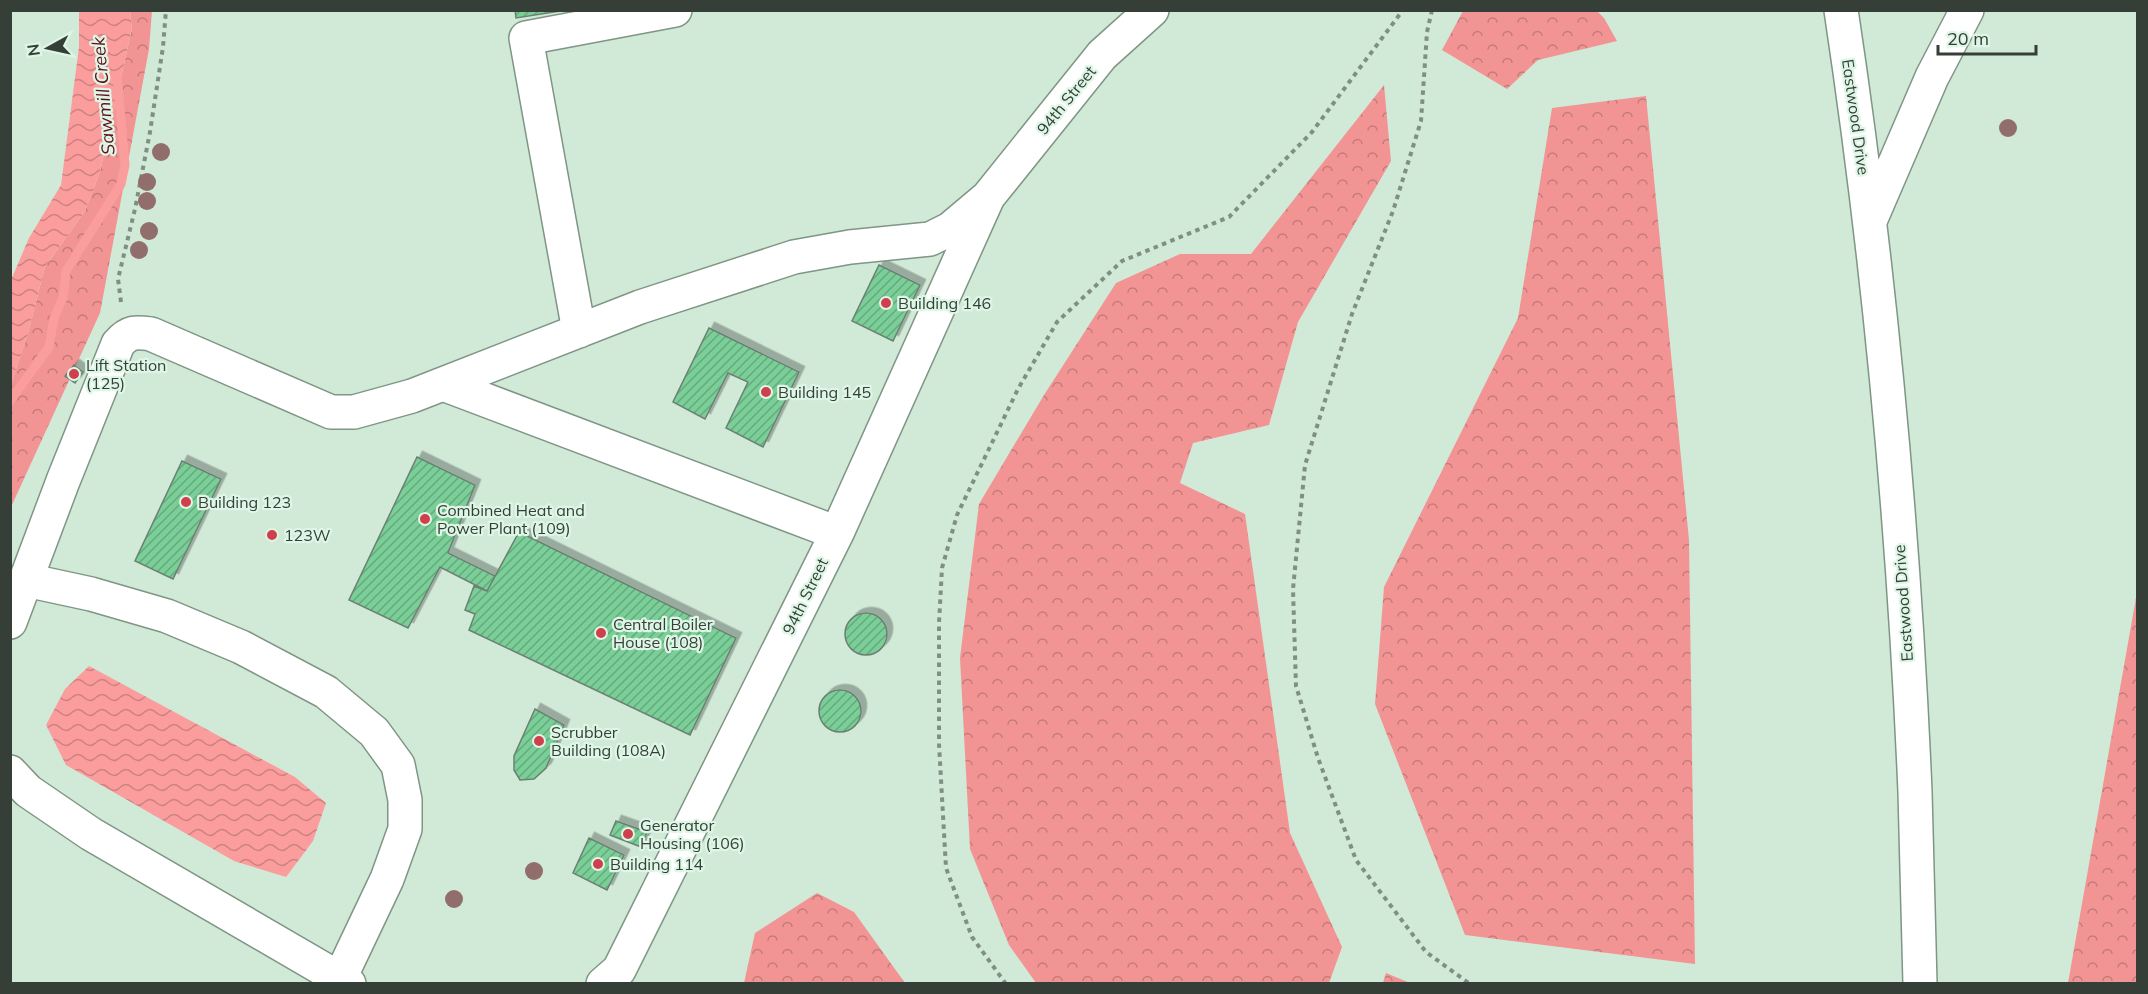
<svg xmlns="http://www.w3.org/2000/svg" width="2148" height="994" font-family="Mulish,sans-serif">
<defs>
<pattern id="forest-crowns" width="20" height="18" patternUnits="userSpaceOnUse" patternTransform="scale(1.5)"><rect width="20" height="18" fill="#f29494"/><path d="M2 6a3 3 0 1 1 6 0M12 15a3 3 0 1 1 6 0" fill="none" stroke="#c57a7a"/></pattern>
<pattern id="water-waves" width="16" height="10" patternUnits="userSpaceOnUse" patternTransform="scale(1.5)"><rect width="16" height="10" fill="#fc9d9d"/><path d="M0 5q4-4 8 0t8 0" fill="none" stroke="#cd8181"/></pattern>
<pattern id="building-hatch" width="6" height="6" patternUnits="userSpaceOnUse" patternTransform="scale(1.5)"><rect width="6" height="6" fill="#7ace97"/><path d="M-1 1l2-2M0 6l6-6M5 7l2-2" fill="none" stroke="#65a97c"/></pattern>
<filter id="shadow"><feDropShadow dx="5.5" dy="-5.5" stdDeviation="0" flood-color="#0004"/></filter>
</defs>
<rect width="100%" height="100%" fill="#d1e9d7"/>
<path fill="url(#forest-crowns)" d="M130 11H152L149 49 100 313 11 507V384L28 333 45 267 85 211 100 172 132 28Z
M1463 11H1597L1604 18 1617 41 1538 60 1507 89 1442 50Z
M1384 85 1391 161 1298 322 1269 425 1193 443 1180 483 1245 514 1290 833 1342 947 1329 983H1036L1009 945 970 849 960 658 979 504 1044 395 1116 283 1180 254H1251Z
M1646 96 1689 540 1695 964 1465 935 1375 704 1384 587 1518 318 1552 108Z
M2137 590V983H2068L2137 592Z
M817 893 854 912 905 983H744L755 933Z
M1386 973 1410 983H1383Z"/>
<path fill="url(#water-waves)" d="M79 11H130L132 28 100 172 85 211 45 267 28 333 11 384V280L29 238 61 185 79 47Z
M89 666 295 777 326 803 313 841 286 877 234 861 66 765 46 725 65 689Z"/>
<g fill="none" stroke-linecap="round" stroke-linejoin="round">
<path stroke="#fc9d9d" stroke-width="9" d="M10 401 49 347 54 318 63 298 66 271 121 184 125 165 117 75"/>
</g>
<path fill="url(#building-hatch)" stroke="#6b8172" stroke-width="1.5" filter="url(#shadow)" d="M515 10H567L516 18Z
M879 265 920 285 893 341 852 321Z
M709 328 799 372 763 447 726 428 748 382 728 373 705 419 673 402Z
M74 365 83 372 75 383 65 376Z
M417 457 475 485 448 553 495 576 487 591 440 567 408 628 349 600Z
M182 461 221 479 173 579 135 561Z
M519 532 736 638 690 735 469 630 475 614 465 610 474 586 487 591Z
M845 634a21 21 0 1 1 42 0a21 21 0 1 1-42 0Z
M819 711a21 21 0 1 1 42 0a21 21 0 1 1-42 0Z
M535 709 564 725 546 768 534 779 520 780 514 770V756Z
M616 821 647 832 641 847 610 835Z
M589 838 624 855 607 890 573 873Z"/>
<g fill="none" stroke-linecap="round" stroke-linejoin="round">
<defs>
<path id="minor" d="M1841 10C1880 269 1904 531 1915 792 1917 856 1918 920 1920 984
M1870 221 1932 77 1967 10
M579 331 526 38 675 10
M443 384 837 533
M26 580 91 594 167 616 241 647 326 692 374 732 398 765 405 800V829L387 879 340 978
M10 622 63 481 118 344C129 331 136 332 151 334L331 412H354L412 396 640 307 794 257 850 247 930 239 950 229 988 197
M10 772 28 791 91 834 349 984
M603 984 619 970 837 533 988 197 1102 55 1152 10"/>
</defs>
<use href="#minor" stroke="#7f9585" stroke-width="36"/>
<path stroke="#7f9083" stroke-width="4" stroke-dasharray="4.5 4.5" stroke-linecap="butt" d="M1432 10 1427 32 1421 121 1393 211 1352 314 1305 465 1293 589 1296 686 1318 758 1356 860 1426 952 1470 984
M121 302 118 279 135 209 150 132 163 47 166 10
M1006 984 972 937 946 868 939 744V623L942 568 957 515 1018 389 1057 322 1122 261 1229 217 1312 132 1403 10"/>
<use href="#minor" stroke="#fff" stroke-width="33"/>
</g>
<g fill="#916d6c">
<circle cx="2008" cy="128" r="9"/>
<circle cx="161" cy="152" r="9"/>
<circle cx="147" cy="182" r="9"/>
<circle cx="147" cy="201" r="9"/>
<circle cx="149" cy="231" r="9"/>
<circle cx="139" cy="250" r="9"/>
<circle cx="534" cy="871" r="9"/>
<circle cx="454" cy="899" r="9"/>
</g>
<g fill="#cf3f4c" stroke="#def6e5" stroke-width="2">
<circle cx="886" cy="303" r="6"/>
<circle cx="74" cy="374" r="6"/>
<circle cx="766" cy="392" r="6"/>
<circle cx="186" cy="502" r="6"/>
<circle cx="425" cy="519" r="6"/>
<circle cx="272" cy="535" r="6"/>
<circle cx="601" cy="633" r="6"/>
<circle cx="539" cy="741" r="6"/>
<circle cx="628" cy="834" r="6"/>
<circle cx="598" cy="864" r="6"/>
</g>
<g text-anchor="middle" dominant-baseline="central" stroke-width="4.5" stroke-linejoin="round" paint-order="stroke">
<g font-size="16" fill="#353f38" stroke="#def6e5">
<text transform="translate(1066 100) rotate(-51)">94th Street</text>
<text transform="translate(1856 117) rotate(82)">Eastwood Drive</text>
<text transform="translate(805 596) rotate(-64)">94th Street</text>
<text transform="translate(1903 603) rotate(-94)">Eastwood Drive</text>
</g>
<g font-size="16" fill="#353f38" stroke="#def6e5" text-anchor="start">
<text x="898" y="303">Building 146</text>
<text x="86" y="365">Lift Station<tspan x="86" dy="18">(125)</tspan></text>
<text x="778" y="392">Building 145</text>
<text x="198" y="502">Building 123</text>
<text x="437" y="510">Combined Heat and<tspan x="437" dy="18">Power Plant (109)</tspan></text>
<text x="284" y="535">123W</text>
<text x="613" y="624">Central Boiler<tspan x="613" dy="18">House (108)</tspan></text>
<text x="551" y="732">Scrubber<tspan x="551" dy="18">Building (108A)</tspan></text>
<text x="640" y="825">Generator<tspan x="640" dy="18">Housing (106)</tspan></text>
<text x="610" y="864">Building 114</text>
</g>
<g font-size="18" font-style="italic" fill="#610e1a" stroke="#def6e5">
<text transform="translate(103 96) rotate(-95)">Sawmill Creek</text>
</g>
</g>
<rect width="2148" height="994" fill="none" stroke="#353f38" stroke-width="24"/>
<g transform="translate(48 48) rotate(262)" stroke="#def6e5" stroke-width="4.5" paint-order="stroke">
<path d="M0-4.5L10 22L0 15L-10 22Z" fill="#353f38"/>
<text y="-9" font-size="16" font-weight="bold" text-anchor="middle" fill="#353f38">N</text>
</g>
<path d="M1938 45v9h98v-9" fill="none" stroke="#353f38" stroke-width="3"/>
<text x="1947" y="45" font-size="18" fill="#353f38" stroke="#def6e5" stroke-width="4.5" paint-order="stroke">20 m</text>
</svg>
